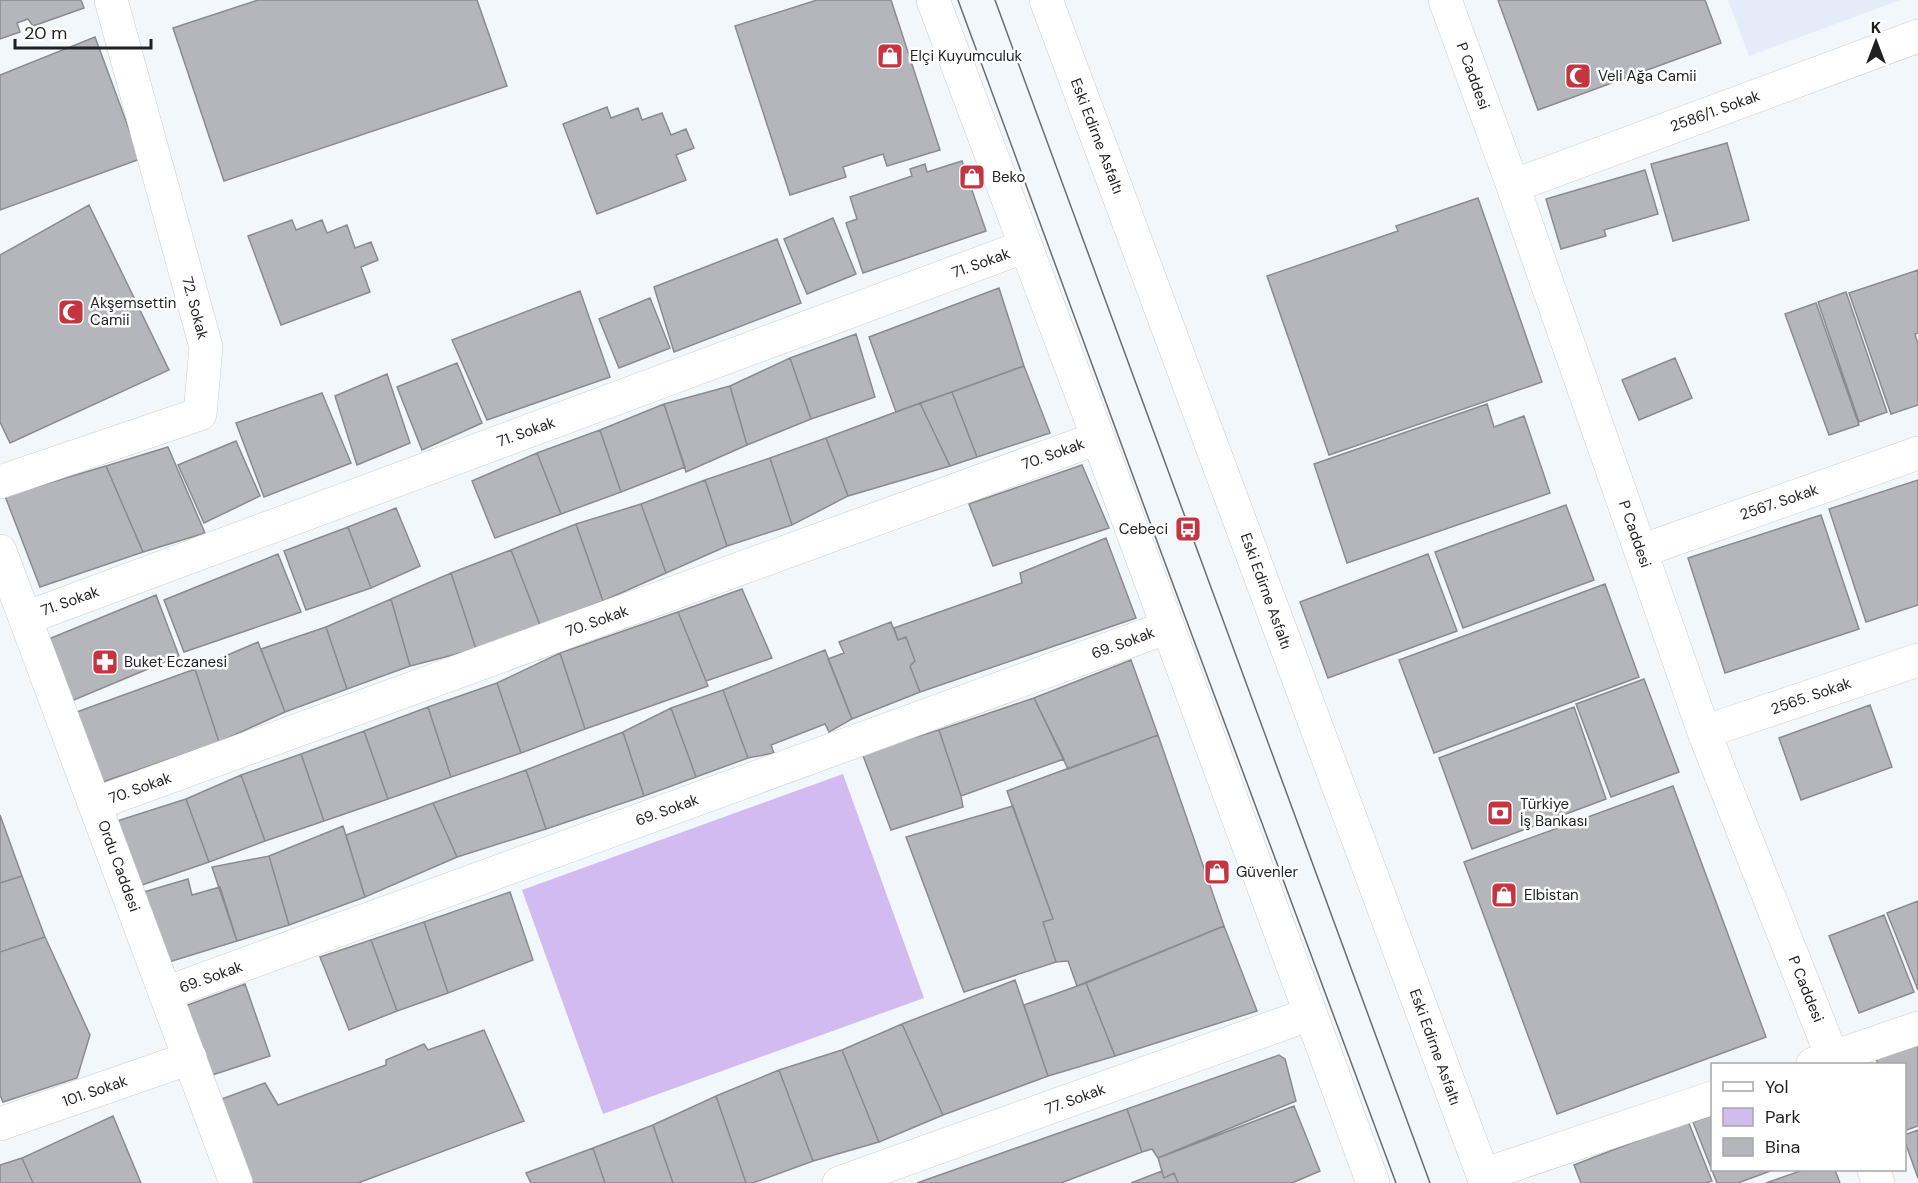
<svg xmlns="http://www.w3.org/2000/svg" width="1918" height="1183" font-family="'DM Sans',sans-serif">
<rect width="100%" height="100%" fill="#f2f7fc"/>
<path fill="#e3ecf8" d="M1728 0H1900L1749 56Z"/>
<path fill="#d1bbf0" d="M843 774 924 998 603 1114 522 890Z"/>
<path fill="#b4b6bb" stroke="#8a8b91" stroke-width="1.5" d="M0 0H81L84 8 33 26 28 19 17 23 20 32 0 39Z
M258 0H477L507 86 224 181 173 28Z
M817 0H891L940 150 887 166 883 154 843 167 846 177 790 195 735 26Z
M1498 0H1705L1721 43 1538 110Z
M95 37 140 159 0 210V75Z
M607 107 611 118 638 108 642 120 662 113 671 135 686 129 694 148 676 155 686 180 597 214 563 124Z
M1727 143 1749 220 1673 241 1651 164Z
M962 161 986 231 863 273 846 223 857 219 850 197 912 176 910 169 925 164 927 172Z
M1645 170 1658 214 1604 230 1606 236 1561 249 1546 199Z
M1478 198 1542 382 1329 455 1267 276 1398 231 1396 226Z
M89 205 169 370 10 443 0 422V255Z
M833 218 856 274 807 294 784 239Z
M292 220 296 230 322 220 327 233 347 225 355 248 371 242 378 260 361 267 370 292 281 325 248 236Z
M777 239 801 303 674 352 654 287Z
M1918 270V333L1915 334 1918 344V405L1891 414 1849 293Z
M999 288 1024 366 896 412 869 337Z
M580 291 610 377 487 420 452 340Z
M1846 292 1887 412 1859 422 1818 302Z
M650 298 670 348 619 368 599 319Z
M1816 303 1859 425 1829 435 1785 314Z
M856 334 875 397 811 419 790 358Z
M790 358 811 419 747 445 730 386Z
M1675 358 1692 398 1639 420 1622 380Z
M457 363 482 423 422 450 397 387Z
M1024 366 1050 433 977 457 952 392Z
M387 374 410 443 357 465 335 396Z
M730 386 747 445 686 472 664 404Z
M952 392 977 457 950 466 920 403Z
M322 393 351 463 264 497 236 423Z
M920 403 950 466 848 496 826 438Z
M664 404 685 467 621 492 600 430Z
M1487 404 1494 427 1524 416 1550 493 1347 563 1314 464Z
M600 430 621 492 561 514 537 453Z
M826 438 848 496 792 525 770 458Z
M236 441 260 496 204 523 178 465Z
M168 447 205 533 143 552 106 466Z
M537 453 561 514 495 538 472 481Z
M770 458 792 525 727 546 705 480Z
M1082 465 1109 528 993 566 969 504Z
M106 466 143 552 40 587 5 496Z
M705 480 727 546 666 573 641 504Z
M1918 480V605L1866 622 1829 509Z
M641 504 666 573 603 601 576 524Z
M1566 505 1594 580 1463 628 1435 552Z
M396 508 420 566 371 588 348 527Z
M1821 515 1859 629 1725 673 1688 558Z
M576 524 603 601 540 625 511 550Z
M348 527 371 588 306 610 284 551Z
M1106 538 1136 618 920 692 910 666 915 661 906 637 898 640 894 628 1022 583 1020 573Z
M511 550 540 625 476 649 451 573Z
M278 554 301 612 184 652 164 600Z
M1428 554 1457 631 1328 678 1300 602Z
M451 573 476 649 410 666 391 599Z
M1605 584 1639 677 1434 753 1399 660Z
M742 589 772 658 706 681 678 612Z
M156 595 179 656 69 702 44 641Z
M391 599 410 666 347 689 326 627Z
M678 612 708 686 585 729 560 653Z
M891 622 898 640 906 637 915 661 910 666 920 692 852 719 828 659 844 653 839 642Z
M326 627 347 689 285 712 261 649Z
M258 642 285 712 219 742 195 669Z
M825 650 852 719 829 732 825 724 771 745 774 753 748 758 723 690Z
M560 653 585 729 521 753 497 683Z
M1131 660 1158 735 1068 769 1034 698Z
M195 669 219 742 97 784 74 713Z
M1644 679 1679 772 1611 797 1576 704Z
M497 683 521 753 451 777 428 707Z
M723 690 748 758 696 777 671 708Z
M1034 698 1064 759 961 796 939 730Z
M1870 705 1892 767 1801 800 1779 738Z
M428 707 451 777 388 799 364 731Z
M1574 707 1606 799 1472 849 1439 758Z
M671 708 696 777 644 796 623 732Z
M939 730 961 796 963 807 891 830 862 753Z
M364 731 388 799 324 821 301 754Z
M623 732 644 796 546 829 526 770Z
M1158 735 1224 926 1077 986 1068 961 1056 962 1043 922 1053 919 1007 791Z
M301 754 324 821 265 841 241 775Z
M526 770 546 829 457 857 433 803Z
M241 775 265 841 209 862 186 799Z
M1673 786 1766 1037 1557 1114 1464 862Z
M186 799 209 862 136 887 111 823Z
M433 803 457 857 365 897 346 835Z
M1013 806 1053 919 1043 922 1056 962 964 992 906 837Z
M0 815 22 876 0 883Z
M343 826 365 897 289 925 269 856Z
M269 856 289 925 237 941 212 867Z
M22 876 45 937 0 952V883Z
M188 879 192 895 220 887 237 941 159 965 137 894Z
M510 892 533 960 448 993 424 922Z
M1918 901V990L1887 913Z
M1884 915 1914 992 1859 1013 1829 936Z
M424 922 448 993 397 1011 371 940Z
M1224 926 1257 1011 1115 1056 1086 983Z
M45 937 90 1035 77 1078 3 1102 0 1095V952Z
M371 940 397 1011 349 1030 320 957Z
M1015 980 1048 1076 943 1115 902 1024Z
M1086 983 1115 1056 1048 1076 1024 1005Z
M245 984 270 1056 203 1078 177 1009Z
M902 1024 943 1115 879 1142 842 1050Z
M484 1030 524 1121 358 1183H239L211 1103 265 1083 278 1105 386 1065V1060L424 1044 428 1050Z
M1918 1038V1126L1904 1131V1064H1878L1874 1053Z
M842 1050 879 1142 813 1161 779 1070Z
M1279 1055 1285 1059 1296 1101 1158 1158 1152 1149 1142 1152 1127 1109Z
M779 1070 813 1161 753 1183H746L716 1096Z
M716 1096 746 1183H673L653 1125Z
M1294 1106 1320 1171 1292 1183H1178L1174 1173 1164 1178 1158 1158Z
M1127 1109 1142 1152 1061 1183H917Z
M1712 1115V1170H1773L1738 1183H1717L1693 1122Z
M113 1116 141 1183H33L22 1158Z
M1688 1121 1712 1181 1706 1183H1581L1574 1165Z
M653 1125 673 1183H605L593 1148Z
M1918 1130V1178L1904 1139V1135Z
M593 1148 605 1183H531L526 1173Z
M22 1158 33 1183H0V1165Z
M1803 1170H1835L1840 1183H1766Z
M1162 1171 1164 1178 1174 1173 1178 1183H1131Z"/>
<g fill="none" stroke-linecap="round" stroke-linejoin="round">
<defs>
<path id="minor" d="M1445 0 1513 186 1704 732 1835 1064
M1513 186 1918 36
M0 482 200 414 206 347 111 0
M1641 551 1918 453
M26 618 1026 246
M1704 732 1918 660
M95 804 1098 438
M166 993 1168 627
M1813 1064 1918 1028
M0 1124 190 1058
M1874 1170 1878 1183
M1483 1175 1712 1098
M839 1183 1310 1014"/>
<path id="secondary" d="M0 551 236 1183"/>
<path id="primary" d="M933 0 1098 438 1373 1183
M1046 0 1486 1183"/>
</defs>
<use href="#minor" stroke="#c9cdd2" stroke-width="34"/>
<use href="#secondary" stroke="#c9cdd2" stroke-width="34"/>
<use href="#primary" stroke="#c9cdd2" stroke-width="34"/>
<use href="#minor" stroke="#fff" stroke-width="33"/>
<use href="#secondary" stroke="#fff" stroke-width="33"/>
<use href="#primary" stroke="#fff" stroke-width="33"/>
<path stroke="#6a6d70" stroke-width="1.5" d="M958 0 1158 544 1396 1183
M995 0 1430 1183"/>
</g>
<defs>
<symbol id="shop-square" viewBox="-11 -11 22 22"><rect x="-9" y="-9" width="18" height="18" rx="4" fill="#c43441" stroke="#fff"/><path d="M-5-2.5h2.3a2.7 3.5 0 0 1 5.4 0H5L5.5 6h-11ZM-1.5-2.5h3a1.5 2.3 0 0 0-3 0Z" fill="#fff"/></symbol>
<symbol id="mosque-square" viewBox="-11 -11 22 22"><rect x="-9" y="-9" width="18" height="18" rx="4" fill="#c43441" stroke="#fff"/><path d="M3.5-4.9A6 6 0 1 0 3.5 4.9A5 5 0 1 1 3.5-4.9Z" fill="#fff"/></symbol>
<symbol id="bus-square" viewBox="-11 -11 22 22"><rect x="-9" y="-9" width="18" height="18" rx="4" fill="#c43441" stroke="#fff"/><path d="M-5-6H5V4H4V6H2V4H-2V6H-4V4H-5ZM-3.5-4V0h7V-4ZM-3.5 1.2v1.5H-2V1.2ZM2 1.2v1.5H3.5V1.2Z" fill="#fff"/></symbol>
<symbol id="pharmacy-square" viewBox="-11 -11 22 22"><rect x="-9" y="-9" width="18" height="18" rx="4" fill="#c43441" stroke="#fff"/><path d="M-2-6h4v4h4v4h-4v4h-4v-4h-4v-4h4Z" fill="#fff"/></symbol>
<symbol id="bank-square" viewBox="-11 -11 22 22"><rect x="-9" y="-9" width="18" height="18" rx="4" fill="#c43441" stroke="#fff"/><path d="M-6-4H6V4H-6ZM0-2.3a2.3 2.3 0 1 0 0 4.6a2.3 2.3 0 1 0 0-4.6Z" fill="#fff"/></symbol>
</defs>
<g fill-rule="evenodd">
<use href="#shop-square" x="875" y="41" width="30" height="30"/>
<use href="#mosque-square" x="1563" y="61" width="30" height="30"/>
<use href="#shop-square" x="957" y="162" width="30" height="30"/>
<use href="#mosque-square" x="56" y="297" width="30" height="30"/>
<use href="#bus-square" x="1173" y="514" width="30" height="30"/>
<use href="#pharmacy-square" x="90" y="647" width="30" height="30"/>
<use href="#bank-square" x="1485" y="798" width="30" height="30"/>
<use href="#shop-square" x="1202" y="857" width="30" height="30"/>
<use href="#shop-square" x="1489" y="880" width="30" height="30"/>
</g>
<g text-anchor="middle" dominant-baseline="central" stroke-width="5" stroke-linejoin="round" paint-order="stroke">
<g font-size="15" fill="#1e2022" stroke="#fff" text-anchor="start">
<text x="910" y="56">Elçi Kuyumculuk</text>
<text x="1598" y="76">Veli Ağa Camii</text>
<text x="992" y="177">Beko</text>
<text x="90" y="303">Akşemsettin<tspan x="90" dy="17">Camii</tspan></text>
<text x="1168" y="529" text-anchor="end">Cebeci</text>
<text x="124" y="662">Buket Eczanesi</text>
<text x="1520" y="804">Türkiye<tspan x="1520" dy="17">İş Bankası</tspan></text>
<text x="1236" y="872">Güvenler</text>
<text x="1524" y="895">Elbistan</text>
</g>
<g font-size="15" fill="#1e2022" stroke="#fff">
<text transform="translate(1473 76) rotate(70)">P Caddesi</text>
<text transform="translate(1715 111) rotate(-20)">2586/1. Sokak</text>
<text transform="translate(1097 136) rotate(69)">Eski Edirne Asfaltı</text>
<text transform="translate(981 263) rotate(-20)">71. Sokak</text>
<text transform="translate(195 308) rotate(75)">72. Sokak</text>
<text transform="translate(526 432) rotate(-20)">71. Sokak</text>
<text transform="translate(1053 454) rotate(-20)">70. Sokak</text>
<text transform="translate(1779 502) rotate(-19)">2567. Sokak</text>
<text transform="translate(1635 534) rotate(71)">P Caddesi</text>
<text transform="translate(1266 591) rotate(70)">Eski Edirne Asfaltı</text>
<text transform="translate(70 601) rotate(-20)">71. Sokak</text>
<text transform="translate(597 621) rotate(-20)">70. Sokak</text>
<text transform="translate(1123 643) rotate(-20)">69. Sokak</text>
<text transform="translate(1811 696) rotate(-19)">2565. Sokak</text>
<text transform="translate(140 788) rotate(-20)">70. Sokak</text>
<text transform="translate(667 810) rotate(-20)">69. Sokak</text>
<text transform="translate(119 866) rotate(70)">Ordu Caddesi</text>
<text transform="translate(211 977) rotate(-20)">69. Sokak</text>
<text transform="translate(1806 989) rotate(68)">P Caddesi</text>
<text transform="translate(1435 1047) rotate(70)">Eski Edirne Asfaltı</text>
<text transform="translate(95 1091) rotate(-19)">101. Sokak</text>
<text transform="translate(1075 1099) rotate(-20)">77. Sokak</text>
</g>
</g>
<rect x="1711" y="1063" width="195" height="108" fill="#ffffff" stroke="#a5a6a7" stroke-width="1.5"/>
<rect x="1723" y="1082" width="30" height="9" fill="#ffffff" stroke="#a5a6a7" stroke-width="1.5"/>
<text x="1765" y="1093" font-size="18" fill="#1e2022">Yol</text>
<rect x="1723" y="1108" width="30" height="18" fill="#d1bbf0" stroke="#a5a6a7" stroke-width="1.5"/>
<text x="1765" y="1123" font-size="18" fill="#1e2022">Park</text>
<rect x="1723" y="1138" width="30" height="18" fill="#b4b6bb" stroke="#a5a6a7" stroke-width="1.5"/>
<text x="1765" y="1153" font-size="18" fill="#1e2022">Bina</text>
<g transform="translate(1876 42)" stroke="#ffffff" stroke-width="4.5" paint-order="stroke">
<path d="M0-4.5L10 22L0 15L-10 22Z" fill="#1e2022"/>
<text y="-9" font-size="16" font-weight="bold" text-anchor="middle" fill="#1e2022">K</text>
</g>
<path d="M15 39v9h136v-9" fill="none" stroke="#1e2022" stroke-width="3"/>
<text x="24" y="39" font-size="18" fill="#1e2022" stroke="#ffffff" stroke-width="4.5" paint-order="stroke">20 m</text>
</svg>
